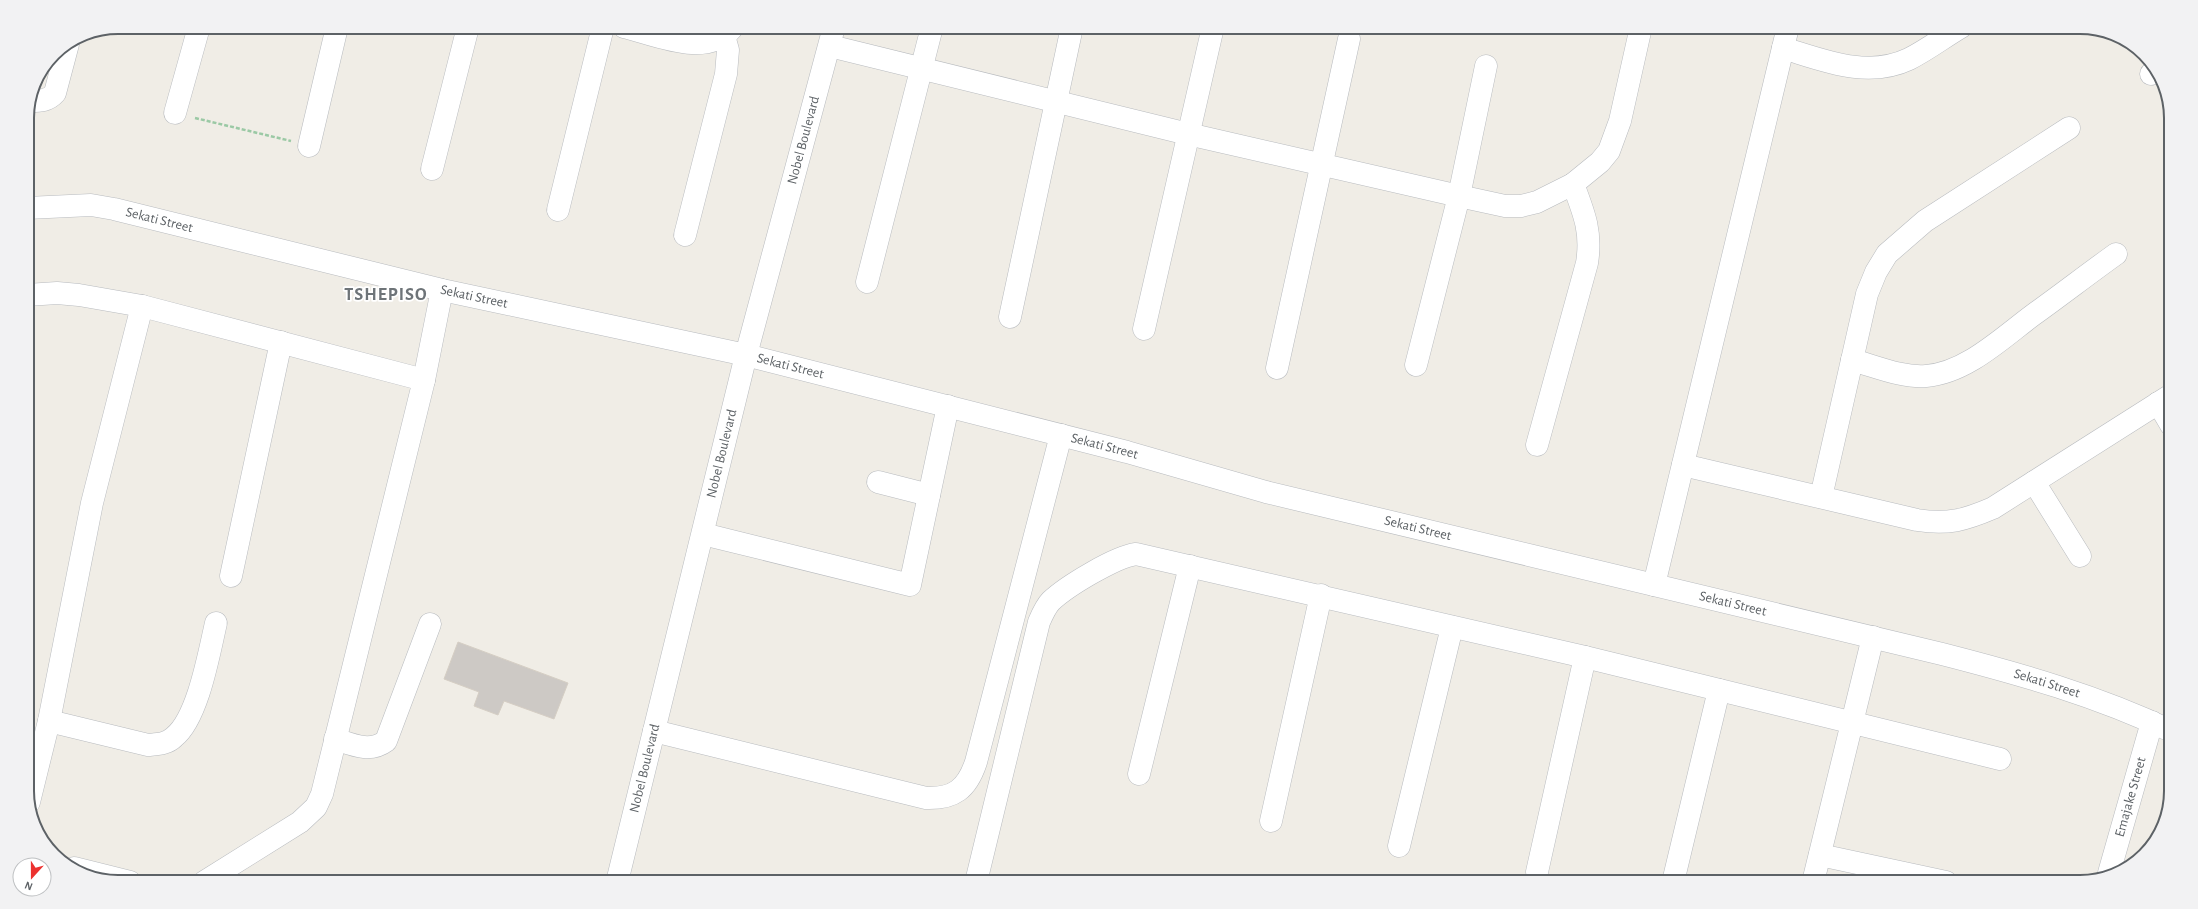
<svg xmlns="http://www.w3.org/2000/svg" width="2198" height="909" font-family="'Alegreya Sans',sans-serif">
<rect width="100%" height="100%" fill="#f0ede6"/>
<path fill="#cdc9c5" stroke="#d5cec4" d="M458 642 568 683 554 719 504 701 498 715 474 706 479 692 444 679Z"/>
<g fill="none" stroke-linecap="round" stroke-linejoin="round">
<defs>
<g id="minor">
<path d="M624 27C657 35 707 59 733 27"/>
<path d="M830 46 1188 134 1459 196 1505 206H1521L1537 202 1573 184 1600 162 1609 151 1620 121 1641 27"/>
<path d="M1783 48C1823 60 1867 79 1909 59 1927 50 1944 37 1961 27"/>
<path d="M2151 74 2156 72"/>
<path d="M30 101C40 101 48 101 55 93L68 44"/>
<path d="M175 113 199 27"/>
<path d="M309 146 337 27"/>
<path d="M432 169 468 27"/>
<path id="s1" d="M27 208 91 205 114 209 442 290 746 355 1127 452 1266 492 1942 654C2020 674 2098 696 2171 731"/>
<path d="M558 210 603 27"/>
<path d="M685 235 726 74 728 50 724 36"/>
<path d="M867 282 932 27"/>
<path d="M27 295 57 293 79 295 142 306 424 380"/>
<path d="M1010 317 1072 27"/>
<path d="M1144 329 1213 27"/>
<path d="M1852 360C1875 366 1902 378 1926 376 1966 373 2002 338 2033 315 2061 295 2088 274 2116 254"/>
<path d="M1416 365 1459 196 1486 66"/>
<path d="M1277 368 1349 39"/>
<path d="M2158 403 2171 425"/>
<path d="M1537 445 1587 263C1592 232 1584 213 1573 184"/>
<path d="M1683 465 1917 520C1948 525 1965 520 1993 508L2171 395"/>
<path d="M878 482 929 495"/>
<path d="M2034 482 2080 556"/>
<path d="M1821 497 1867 294 1876 272 1887 254 1925 221 2069 128"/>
<path d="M703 534 910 585 948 406"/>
<path d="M231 576 281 342"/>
<path d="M1654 585 1788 27"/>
<path d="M49 721 148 745C158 744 167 744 174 737 198 718 209 653 216 623"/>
<path d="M654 731 926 798C954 799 967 789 976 762L1061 435"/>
<path d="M335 739C353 745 370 753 386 741L430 624"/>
<path d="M1139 774 1190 566"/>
<path d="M29 802 49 721 92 503 142 306"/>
<path d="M1271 821 1321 595"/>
<path d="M1399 846 1452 627"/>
<path d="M1820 855 1946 882"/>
<path d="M74 868 130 882"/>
<path d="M1537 872 1585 657"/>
<path id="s2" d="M2109 873 2152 722"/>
<path d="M204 882 300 822 316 807 322 794 424 380 442 290"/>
<path id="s3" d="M617 882 746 355 834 27"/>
<path d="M976 882 1039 622C1042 615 1046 606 1051 601 1067 586 1115 557 1136 554L1585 657 2000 759"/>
<path d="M1673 882 1719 690"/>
<path d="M1813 882 1873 637"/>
</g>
</defs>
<use href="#minor" stroke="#b8bbbf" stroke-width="23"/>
<path stroke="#9bc9a5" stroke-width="2.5" stroke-dasharray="4 2" stroke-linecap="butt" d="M195 118 291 141"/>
<use href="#minor" stroke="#fff" stroke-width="22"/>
</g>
<g text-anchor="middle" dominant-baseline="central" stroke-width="3.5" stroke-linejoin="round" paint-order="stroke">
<g font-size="14" fill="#5d6266" stroke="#fff">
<text stroke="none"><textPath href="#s3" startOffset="765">Nobel Boulevard</textPath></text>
<text stroke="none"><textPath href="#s1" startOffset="134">Sekati Street</textPath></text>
<text stroke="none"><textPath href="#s1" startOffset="458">Sekati Street</textPath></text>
<text stroke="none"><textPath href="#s1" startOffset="782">Sekati Street</textPath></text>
<text stroke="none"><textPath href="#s1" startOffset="1106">Sekati Street</textPath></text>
<text stroke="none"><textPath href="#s3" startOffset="441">Nobel Boulevard</textPath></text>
<text stroke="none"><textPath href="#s1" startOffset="1430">Sekati Street</textPath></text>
<text stroke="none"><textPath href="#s1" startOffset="1754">Sekati Street</textPath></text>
<text stroke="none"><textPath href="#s1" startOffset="2078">Sekati Street</textPath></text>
<text stroke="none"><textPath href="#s3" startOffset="117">Nobel Boulevard</textPath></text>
<text stroke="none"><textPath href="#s2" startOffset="79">Emajake Street</textPath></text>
</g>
<g font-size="18" font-weight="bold" letter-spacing="1" fill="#6e7478" stroke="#fff">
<text x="386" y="295">TSHEPISO</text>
</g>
</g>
<path d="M0 0H2198V909H0ZM118 34H2080A84 84 0 0 1 2164 118V791A84 84 0 0 1 2080 875H118A84 84 0 0 1 34 791V118A84 84 0 0 1 118 34Z" fill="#f2f2f3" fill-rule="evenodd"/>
<path fill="none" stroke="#5d6266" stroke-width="2" d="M118 34H2080A84 84 0 0 1 2164 118V791A84 84 0 0 1 2080 875H118A84 84 0 0 1 34 791V118A84 84 0 0 1 118 34Z"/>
<g transform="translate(32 877) rotate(201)"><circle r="19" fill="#ffffff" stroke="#bec0c2"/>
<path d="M0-3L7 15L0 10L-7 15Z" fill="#ec312f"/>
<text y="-6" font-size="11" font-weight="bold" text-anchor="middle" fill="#5d6266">N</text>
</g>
</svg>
